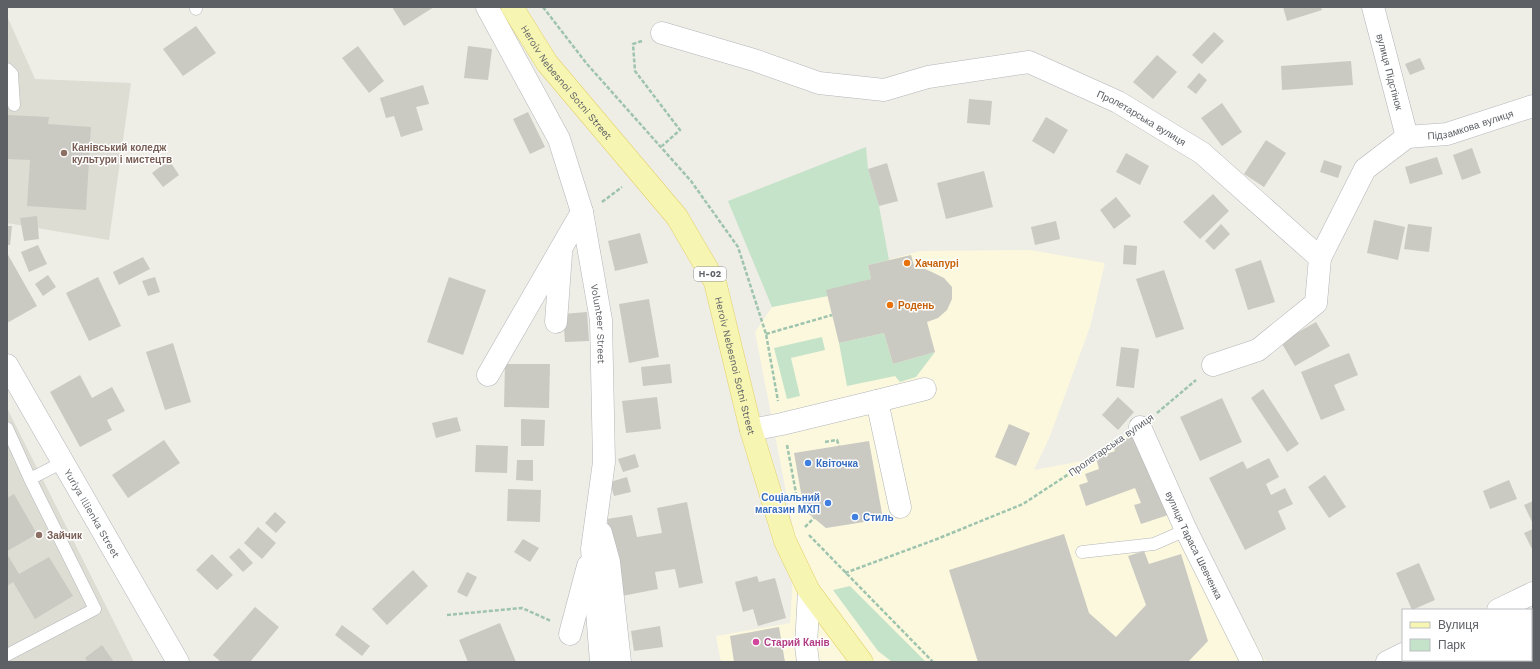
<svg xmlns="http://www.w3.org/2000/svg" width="1540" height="669" font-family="'Work Sans',sans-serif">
<rect width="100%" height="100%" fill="#eeede6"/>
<path fill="#fbf8de" d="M1030 250 1105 263 1090 327 1050 436 1034 470 1082 461 1140 426 1266 662H721L716 636 790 623 795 538 755 332 772 307 828 296 868 265 920 251Z"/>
<path fill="#deddd4" d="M7 16 35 79 131 83 109 240 7 223Z
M7 408 134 662H7Z"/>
<path fill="#c5e3c9" d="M866 147 868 169 879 206 889 260 868 265 871 279 828 296 772 307 728 201Z
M884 333 893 364 935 352 916 377 900 382 895 376 847 386 839 343Z
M822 337 825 350 791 358 800 396 787 399 774 348Z
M850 586 926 662H892L878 651 833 590Z
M1533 633V662H1461L1466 660H1531V634Z"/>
<path fill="#cac9c2" d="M392 7H434L404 26Z
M1283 7H1321L1322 10 1287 21Z
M196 26 216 53 183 76 163 49Z
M1214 32 1224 41 1202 64 1192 55Z
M358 46 384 81 369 93 342 58Z
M468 46 492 49 488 80 464 78Z
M1157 55 1177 72 1153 99 1133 82Z
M1420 58 1425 69 1410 75 1405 64Z
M1351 61 1353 85 1282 90 1281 66Z
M1199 73 1207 80 1196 94 1187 87Z
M423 85 429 104 416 107 423 130 401 137 394 116 386 118 380 98Z
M969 99 992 101 990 125 967 123Z
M1222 103 1242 132 1222 146 1201 118Z
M528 112 545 147 530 154 513 119Z
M7 115 49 117 48 124 91 127 86 210 27 206 30 160 7 159Z
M1046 117 1068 130 1054 154 1032 141Z
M1266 140 1286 153 1264 187 1244 174Z
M1472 148 1481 173 1462 180 1453 155Z
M1126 153 1149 166 1140 185 1116 172Z
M1437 157 1443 174 1410 184 1405 167Z
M169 160 179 175 163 187 152 173Z
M1324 160 1342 166 1338 178 1320 172Z
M887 163 898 201 879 206 868 169Z
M984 171 993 207 946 219 937 183Z
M1213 194 1229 211 1200 239 1183 222Z
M1116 197 1131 216 1114 229 1100 210Z
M37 216 39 239 24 241 20 218Z
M1374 220 1405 227 1398 260 1367 253Z
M1056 221 1060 239 1035 245 1031 227Z
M1221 224 1230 234 1214 250 1205 241Z
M1408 224 1432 227 1429 252 1404 249Z
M7 226H12L10 245H7Z
M640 233 648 263 615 271 608 241Z
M38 245 47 264 29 272 21 252Z
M1124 245 1137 246 1136 265 1123 264Z
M7 253 37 306 7 323Z
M911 255 915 269H925L934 273 944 278 952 287V299L947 310 938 318 927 322 935 352 893 364 884 333 839 343 826 290 871 279 868 265Z
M143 257 150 269 119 285 113 272Z
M1261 260 1275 302 1248 310 1235 269Z
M1164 270 1184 329 1156 338 1136 279Z
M48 275 56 287 43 296 35 284Z
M98 277 121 326 89 341 66 293Z
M155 277 160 292 148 296 142 281Z
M449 277 486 290 463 355 427 342Z
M649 299 659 357 629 363 619 304Z
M587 312 589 341 565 342 563 314Z
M1316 322 1330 346 1295 366 1281 342Z
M173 343 191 402 165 410 146 352Z
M1121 347 1139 349 1134 388 1116 386Z
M1349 353 1358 375 1334 385 1345 410 1321 420 1301 372Z
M505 364H550L549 408 504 407Z
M670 364 672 383 643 386 641 367Z
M80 375 92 398 112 387 125 411 107 420 112 430 80 447 50 392Z
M1263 389 1299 444 1287 452 1251 398Z
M657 397 661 429 626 433 622 401Z
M1118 397 1134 412 1118 430 1102 415Z
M1222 398 1242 442 1200 461 1180 417Z
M457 417 461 431 436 438 432 423Z
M521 419 545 420 544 446H521Z
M1009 424 1030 433 1016 466 995 457Z
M1139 434 1168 515 1141 524 1134 505 1141 503 1135 488 1086 506 1079 485 1088 482 1085 474 1099 469 1096 458 1115 451 1112 444Z
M164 440 180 463 128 498 112 475Z
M869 441 883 519 826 528 804 510 794 453Z
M476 445 508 446 507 473 475 472Z
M635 454 639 467 623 472 618 459Z
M1269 458 1279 477 1266 484 1271 495 1285 488 1293 504 1278 511 1286 529 1245 550 1209 478 1243 461 1247 469Z
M517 460H533V481L516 480Z
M1325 475 1346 507 1329 518 1308 487Z
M627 477 631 492 614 496 610 482Z
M1509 480 1517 499 1490 509 1483 491Z
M508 489 541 490 540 522 507 521Z
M14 494 37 534 7 551V498Z
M1533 501V524L1524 505Z
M687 502 703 583 679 588 675 569 655 572 658 589 622 596 607 519 632 515 637 537 662 533 657 508Z
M275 512 286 522 276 533 265 523Z
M258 527 276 543 262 559 244 543Z
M1533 529V551L1524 533Z
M1064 534 1089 613 1116 637 1146 605 1128 556 1144 551 1149 564 1181 554 1208 641 1188 662H978L949 570Z
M523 539 539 548 530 562 514 552Z
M239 548 253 563 243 572 229 557Z
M7 554 19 574 49 557 73 596 35 619 13 582 7 586Z
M212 554 233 575 217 590 196 570Z
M1419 563 1435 600 1412 610 1396 573Z
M413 570 428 586 387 625 372 609Z
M467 572 477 577 467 597 457 592Z
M757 576 759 582 775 578 786 618 758 626 753 609 743 612 735 582Z
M255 607 279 627 250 662H221L213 655Z
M500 623 516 662H468L459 640Z
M342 625 370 646 362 656 335 635Z
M660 626 663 647 634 651 631 631Z
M779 627 785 662H734L730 636Z
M102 645 114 662H88L85 658Z"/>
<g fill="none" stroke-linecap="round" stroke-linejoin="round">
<defs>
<path id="service" d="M196 9V7
M7 69 12 74 14 105
M7 428 30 479 95 609 7 655
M30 479 63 462
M1082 552 1154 544 1186 530"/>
<g id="minor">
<path id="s1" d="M487 7 559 139 582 212 601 320 604 462 592 549 601 662"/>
<path id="s2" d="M1373 7 1407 137"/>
<path id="s3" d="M662 33 754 60 819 83 884 90 928 77 1029 62 1118 102 1202 153 1320 258 1316 303 1258 350 1213 365"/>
<path id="s4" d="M1407 137 1447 134 1533 106"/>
<path d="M1320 258 1365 169 1407 137"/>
<path d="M556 322 561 254"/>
<path id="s5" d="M7 365 178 662"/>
<path d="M488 375 582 212"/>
<path d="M877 401 925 389"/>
<path id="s6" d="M1140 427 1186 530 1252 662"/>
<path d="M751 430 782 424 877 401 900 507"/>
<path d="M601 533 609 562 620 662"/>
<path d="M1498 610 1533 593"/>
<path d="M570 634 588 566"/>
<path d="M808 662 806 646 809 591"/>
<path d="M1387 662 1403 654"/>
</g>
<g id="primary">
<path id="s7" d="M512 7 547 63 677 217 715 282 751 430 785 541 809 591 862 662"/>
</g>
</defs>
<use href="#service" stroke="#b3b5b9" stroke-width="13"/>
<use href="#minor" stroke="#b3b5b9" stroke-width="23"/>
<use href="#primary" stroke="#e4d269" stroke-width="23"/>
<path stroke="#9ec4ae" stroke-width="2.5" stroke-dasharray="4 2" stroke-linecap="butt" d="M543 7 587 64 691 181 738 247 766 334 778 401
M642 41 633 44 635 71 680 130 662 146
M602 202 622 187
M766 334 832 315
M1157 413 1196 380
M825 442 837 440 839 446
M787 445 796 493
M805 527 814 518
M809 535 933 662
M845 573 937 539 1023 504 1110 447 1112 443 1121 440
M447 615 522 608 551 621"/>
<use href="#service" stroke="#fff" stroke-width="12"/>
<use href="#minor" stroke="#fff" stroke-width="22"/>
<use href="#primary" stroke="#f7f5b2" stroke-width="22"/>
</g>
<g fill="#8d6e63" stroke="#fff" stroke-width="1.5">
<circle cx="64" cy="153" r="4"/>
<circle cx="39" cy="535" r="4"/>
</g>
<g fill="#e8710a" stroke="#fff" stroke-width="1.5">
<circle cx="907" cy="263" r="4"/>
<circle cx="890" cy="305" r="4"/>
</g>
<g fill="#3f7fe0" stroke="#fff" stroke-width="1.5">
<circle cx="808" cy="463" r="4"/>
<circle cx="828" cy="503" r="4"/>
<circle cx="855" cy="517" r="4"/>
</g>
<circle fill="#d1479c" stroke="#fff" stroke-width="1.5" cx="756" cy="642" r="4"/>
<g text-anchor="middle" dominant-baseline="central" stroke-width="3" stroke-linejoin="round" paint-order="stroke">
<rect fill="#fff" stroke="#8e9093" stroke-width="1" x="694" y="267" width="32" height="14" rx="3"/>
<g font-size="9" font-weight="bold" fill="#5d6065">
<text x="710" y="274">Н-02</text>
</g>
<g font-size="10" fill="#5d6065" stroke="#fff">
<text stroke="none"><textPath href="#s2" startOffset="67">вулиця Підстінок</textPath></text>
<text stroke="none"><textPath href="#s7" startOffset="93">Heroiv Nebesnoi Sotni Street</textPath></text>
<text stroke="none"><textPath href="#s3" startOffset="504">Пролетарська вулиця</textPath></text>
<text stroke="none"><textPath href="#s4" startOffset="65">Підзамкова вулиця</textPath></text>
<text stroke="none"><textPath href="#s1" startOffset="340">Volunteer Street</textPath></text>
<text stroke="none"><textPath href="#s7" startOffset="429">Heroiv Nebesnoi Sotni Street</textPath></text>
<text transform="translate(1111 445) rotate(-35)">Пролетарська вулиця</text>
<text stroke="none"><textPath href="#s5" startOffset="171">Yuriya Illienka Street</textPath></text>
<text stroke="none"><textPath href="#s6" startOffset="130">вулиця Тараса Шевченка</textPath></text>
</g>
<g font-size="10" font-weight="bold" fill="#785e54" stroke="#fff" text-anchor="start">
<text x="72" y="147">Канівський коледж<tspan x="72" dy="12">культури і мистецтв</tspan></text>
<text x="47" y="535">Зайчик</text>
</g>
<g font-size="10" font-weight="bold" fill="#c56008" stroke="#fff" text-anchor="start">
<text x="915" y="263">Хачапурі</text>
<text x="898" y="305">Родень</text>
</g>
<g font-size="10" font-weight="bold" fill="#366cbe" stroke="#fff" text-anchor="start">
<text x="816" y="463">Квіточка</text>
<text x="820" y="497" text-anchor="end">Соціальний<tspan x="820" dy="12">магазин МХП</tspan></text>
<text x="863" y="517">Стиль</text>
</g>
<g font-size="10" font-weight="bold" fill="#b23c85" stroke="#fff" text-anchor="start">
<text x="764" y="642">Старий Канів</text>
</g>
</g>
<rect width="1540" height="669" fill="none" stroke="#5d6065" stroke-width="16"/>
<rect x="1402" y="609" width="130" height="52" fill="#ffffff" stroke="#bebfc1"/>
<rect x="1410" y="622" width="20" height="6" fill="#f7f5b2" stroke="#bebfc1"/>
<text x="1438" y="629" font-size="12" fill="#5d6065">Вулиця</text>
<rect x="1410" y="639" width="20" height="12" fill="#c5e3c9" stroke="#bebfc1"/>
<text x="1438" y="649" font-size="12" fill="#5d6065">Парк</text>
</svg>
